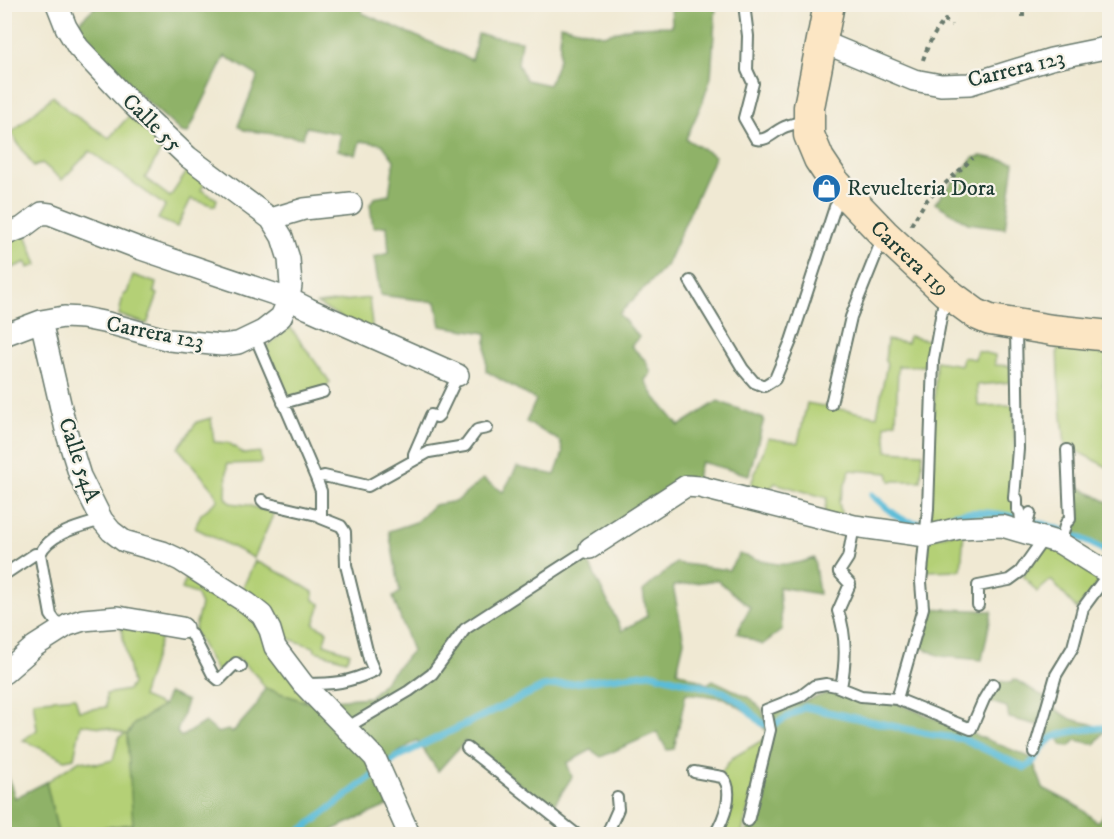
<svg xmlns="http://www.w3.org/2000/svg" width="1114" height="839" font-family="'IM FELL DW Pica',serif">
<rect width="100%" height="100%" fill="#f7f3e8"/>
<filter id="ink" filterUnits="userSpaceOnUse"><feTurbulence type="fractalNoise" baseFrequency=".0167" numOctaves="2"/><feDisplacementMap in="SourceGraphic" scale="12" xChannelSelector="R" yChannelSelector="G"/><feConvolveMatrix kernelMatrix="1 2 1 2 8 2 1 2 1" color-interpolation-filters="sRGB"/></filter>
<filter id="wash" filterUnits="userSpaceOnUse"><feTurbulence type="fractalNoise" baseFrequency=".008" numOctaves="4" result="noise"/><feDisplacementMap in="SourceGraphic" scale="24" xChannelSelector="R" yChannelSelector="G"/><feGaussianBlur stdDeviation="1.35" result="paint"/><feColorMatrix in="noise" values="0 0 0 0 0 0 0 0 0 0 0 0 0 0 0 0 0 1.4 0 .05"/><feComposite in="paint" operator="in"/></filter>
<g filter="url(#wash)">
<rect width="100%" height="100%" fill="#f0e9d3"/>
<path fill="#b4d076" stroke="#6a8655" stroke-width="1.5" d="M53 96 68 111 109 138 129 116 163 147 145 178 170 197 188 170 205 183 201 190 217 199 215 206 191 199 177 227 158 219 165 206 90 151 62 180 42 163 34 167 11 133Z
M25 231 37 265 28 268 26 262 10 269 5 257 4 239Z
M133 275 156 283 154 292 158 294 147 324 119 315 123 295 127 293Z
M369 298 373 335 317 304Z
M290 327 330 382 325 388 287 399 266 352V347Z
M909 336 932 341 929 366H898L896 422 885 425 887 451 923 453 921 481H890L888 473 850 470 839 502 842 518 824 515 827 498 775 483 762 498 747 495 768 438 798 443 807 403 877 416 887 364 885 361 887 340 907 343Z
M1057 343 1107 347 1103 386H1109V468L1065 445 1058 376Z
M977 351 995 355V365L1011 366V382L977 385 978 406 1013 405 1019 526 929 533 936 361 961 365 963 357 975 359Z
M211 418 214 442 229 443 244 454 260 452 261 463 227 464 226 497 230 503 247 505 274 513 254 558 195 528 201 514 218 500 212 488 178 448 197 422Z
M964 531 961 570 926 571 929 539Z
M1047 542 1105 575 1077 609 1051 580 1037 592 1023 576Z
M255 561 287 576 313 592 314 600 321 604 314 624 327 631 324 644 350 653 346 660 315 651 314 647 277 635 240 594Z
M189 571 257 616 306 702 265 688 258 677 237 658 219 676 194 631 201 605 196 594 182 589Z
M120 622 162 634 142 697 163 706 134 724 127 735 134 824 58 833 46 782 80 760 97 764 113 760 119 737 126 734 108 728 81 724 74 758 65 760 23 740 37 730 33 701 75 697 79 711 106 707V694L128 690 132 684Z
M766 738 742 833 719 834C736 812 727 798 721 773L732 758Z"/>
<path fill="#8fb267" stroke="#57784e" stroke-width="1.5" d="M97 5H363L362 13 472 60 478 34 521 41 518 64 526 80 549 85 559 59 561 25 603 35 633 27 672 26 671 5H716L711 77 703 101 686 139 715 156 666 266 619 314 639 337 631 346 645 360 651 373 645 380 654 396 679 426 718 401 764 419 749 475 701 462 695 484 582 549 622 631 647 616 643 591 676 563 729 570 739 554C771 563 781 570 814 558L819 594 779 587 782 630 762 645 737 633 750 607 717 580 673 586 684 641 677 671 707 684 713 680 752 699 763 711 767 731 747 712 725 698 686 693 674 749 667 750 657 732 601 757 591 750 567 763 572 777 551 809 465 741 438 771 417 740 374 769 389 805 334 829 328 834H5L4 764 15 798 46 782 58 833 133 824 127 735 134 724 163 706 168 693 187 701 177 732 181 737 205 722 218 733 228 730 232 733 256 706 265 688 306 702 370 697 412 651 393 597 400 592 389 531 416 522 434 505 457 501 483 479 503 492 517 467 555 475 563 453 560 441 526 422 536 400 486 371V333L441 326 436 302 380 295 374 257 389 253 387 226 373 227 370 204 374 198 389 195 394 160 382 144 360 141 356 155 338 150 340 134 306 127 303 138 244 130 238 126 258 76 225 56 188 133 181 132 108 66 89 46 77 24Z
M981 156 1014 162 1005 228 968 223 935 203 973 158Z
M1070 482 1109 503V551L1073 532Z
M926 608 992 611 982 660 940 656 916 645Z
M1014 679 1046 698 1038 725 1009 718 1007 707 987 701 1000 681 1011 683Z
M831 692 855 699 897 703 1032 758 1043 788 1079 807 1097 822 1109 808V834H747L773 731V712Z
M1052 707 1071 719 1091 724 1105 730 1095 744 1076 740 1070 746 1062 745 1056 734 1043 738Z"/>
<g fill="none" stroke-linecap="round" stroke-linejoin="round">
<path stroke="#5abcd8" stroke-width="7" d="M872 495C879 501 897 518 904 520 915 524 928 525 940 522 946 521 950 515 956 514 1002 507 1071 529 1110 554
M297 834 395 758 543 687 650 673 724 692 740 702 763 724H775L805 707 934 735 963 739 1025 768C1038 760 1036 753 1046 743 1057 730 1093 729 1110 727"/>
</g>
</g>
<g filter="url(#ink)">
<g fill="none" stroke-linecap="round" stroke-linejoin="round">
<defs>
<path id="lane" d="M744 4 748 36 747 70 753 83 744 118 756 139C768 142 776 129 787 126 793 124 799 122 806 121
M690 281 743 369 754 382 764 386 775 379 791 341 835 207 845 195
M1016 328 1018 449 1014 498 1017 499V509L1020 511 1022 531
M255 336 316 478 321 491V518L341 526 345 532 346 565 369 659 374 671C347 683 335 684 306 684
M283 403 323 392
M831 404 851 317 883 237
M414 460V454L431 415 437 417 439 415 458 375
M316 478 324 476 368 486 429 452 465 446 477 430 487 428
M262 500 265 503 321 516
M1025 532 1030 513
M1060 543 1066 523 1070 519 1067 450
M4 569 8 572 35 554H40
M978 605V586L1009 580 1020 572 1044 538
M182 628 193 636 213 675 219 680 236 663 241 667
M61 629 51 615 40 554C49 533 82 526 102 520
M841 687C846 662 847 636 838 611L850 584 839 572 848 558 854 526
M897 699 971 729 984 699 993 684
M346 728 409 691 432 674 465 629 590 548
M467 748 576 834
M1034 752 1056 675 1073 647 1083 608 1108 574
M694 772 722 777C736 790 723 821 715 834
M748 821 770 730 766 710 801 696 814 686 826 684 836 686 861 696 897 699 923 608 921 582 928 509 933 361 945 295
M607 834 618 809 617 798"/>
<path id="street" d="M823 42 914 80 941 85 970 84 1051 59 1110 47
M271 219 304 209 351 204
M4 235 22 228 42 213 50 214 141 249 289 299 309 309 458 375
M41 321 67 434 80 476 102 520 111 531 124 541 163 552 180 560 247 603 262 615 270 630 275 647 303 684 375 758 409 834
M4 335 41 321 64 317 83 318 108 323 169 340 222 345 238 343 263 331 281 317 289 299 291 285 289 259 282 237 271 219 188 157 131 103 78 47 66 27 57 4
M590 548 686 486 700 487 854 526 926 536 960 528 1002 526 1060 543 1110 574
M4 673 35 646 68 625 83 620 118 617 182 628"/>
<g id="secondary">
<path id="s1" d="M829 4 809 107V135L819 159 835 183 884 234 946 292 976 314 990 320 1052 330 1110 336"/>
</g>
</defs>
<use href="#lane" stroke="#68796c" stroke-width="14"/>
<use href="#street" stroke="#68796c" stroke-width="24"/>
<use href="#secondary" stroke="#68796c" stroke-width="33"/>
<path stroke="#68796c" stroke-width="4" stroke-dasharray="4.5 4.5" stroke-linecap="butt" d="M1023 4V17
M453 8 454 4
M923 60C928 44 934 33 945 20L952 25
M911 225 926 201 973 158"/>
<use href="#lane" stroke="#fff" stroke-width="10"/>
<use href="#street" stroke="#fff" stroke-width="21"/>
<use href="#secondary" stroke="#fce6c4" stroke-width="30"/>
</g>
</g>
<defs>
<symbol id="shop-disc" viewBox="-11 -11 22 22"><circle r="9.5" fill="#1f6fb2" stroke="#f7f3e8"/><path d="M-5-2.5h2.3a2.7 3.5 0 0 1 5.4 0H5L5.5 6h-11ZM-1.5-2.5h3a1.5 2.3 0 0 0-3 0Z" fill="#fff"/></symbol>
</defs>
<g fill-rule="evenodd">
<use href="#shop-disc" x="810" y="172" width="33" height="33"/>
</g>
<g text-anchor="middle" dominant-baseline="central" stroke-width="4.5" stroke-linejoin="round" paint-order="stroke">
<g font-size="22" fill="#1f3d34" stroke="#f7f3e8">
<text transform="translate(1016 69) rotate(-14)">Carrera 123</text>
<text transform="translate(152 123) rotate(44)">Calle 55</text>
<text stroke="none"><textPath href="#s1" startOffset="294">Carrera 119</textPath></text>
<text transform="translate(155 333) rotate(11)">Carrera 123</text>
<text transform="translate(79 460) rotate(71)">Calle 54A</text>
</g>
<g font-size="22" fill="#1f3d34" stroke="#f7f3e8" text-anchor="start">
<text x="847" y="188">Revuelteria Dora</text>
</g>
</g>
<rect width="1114" height="839" fill="none" stroke="#f7f3e8" stroke-width="24"/>
</svg>
